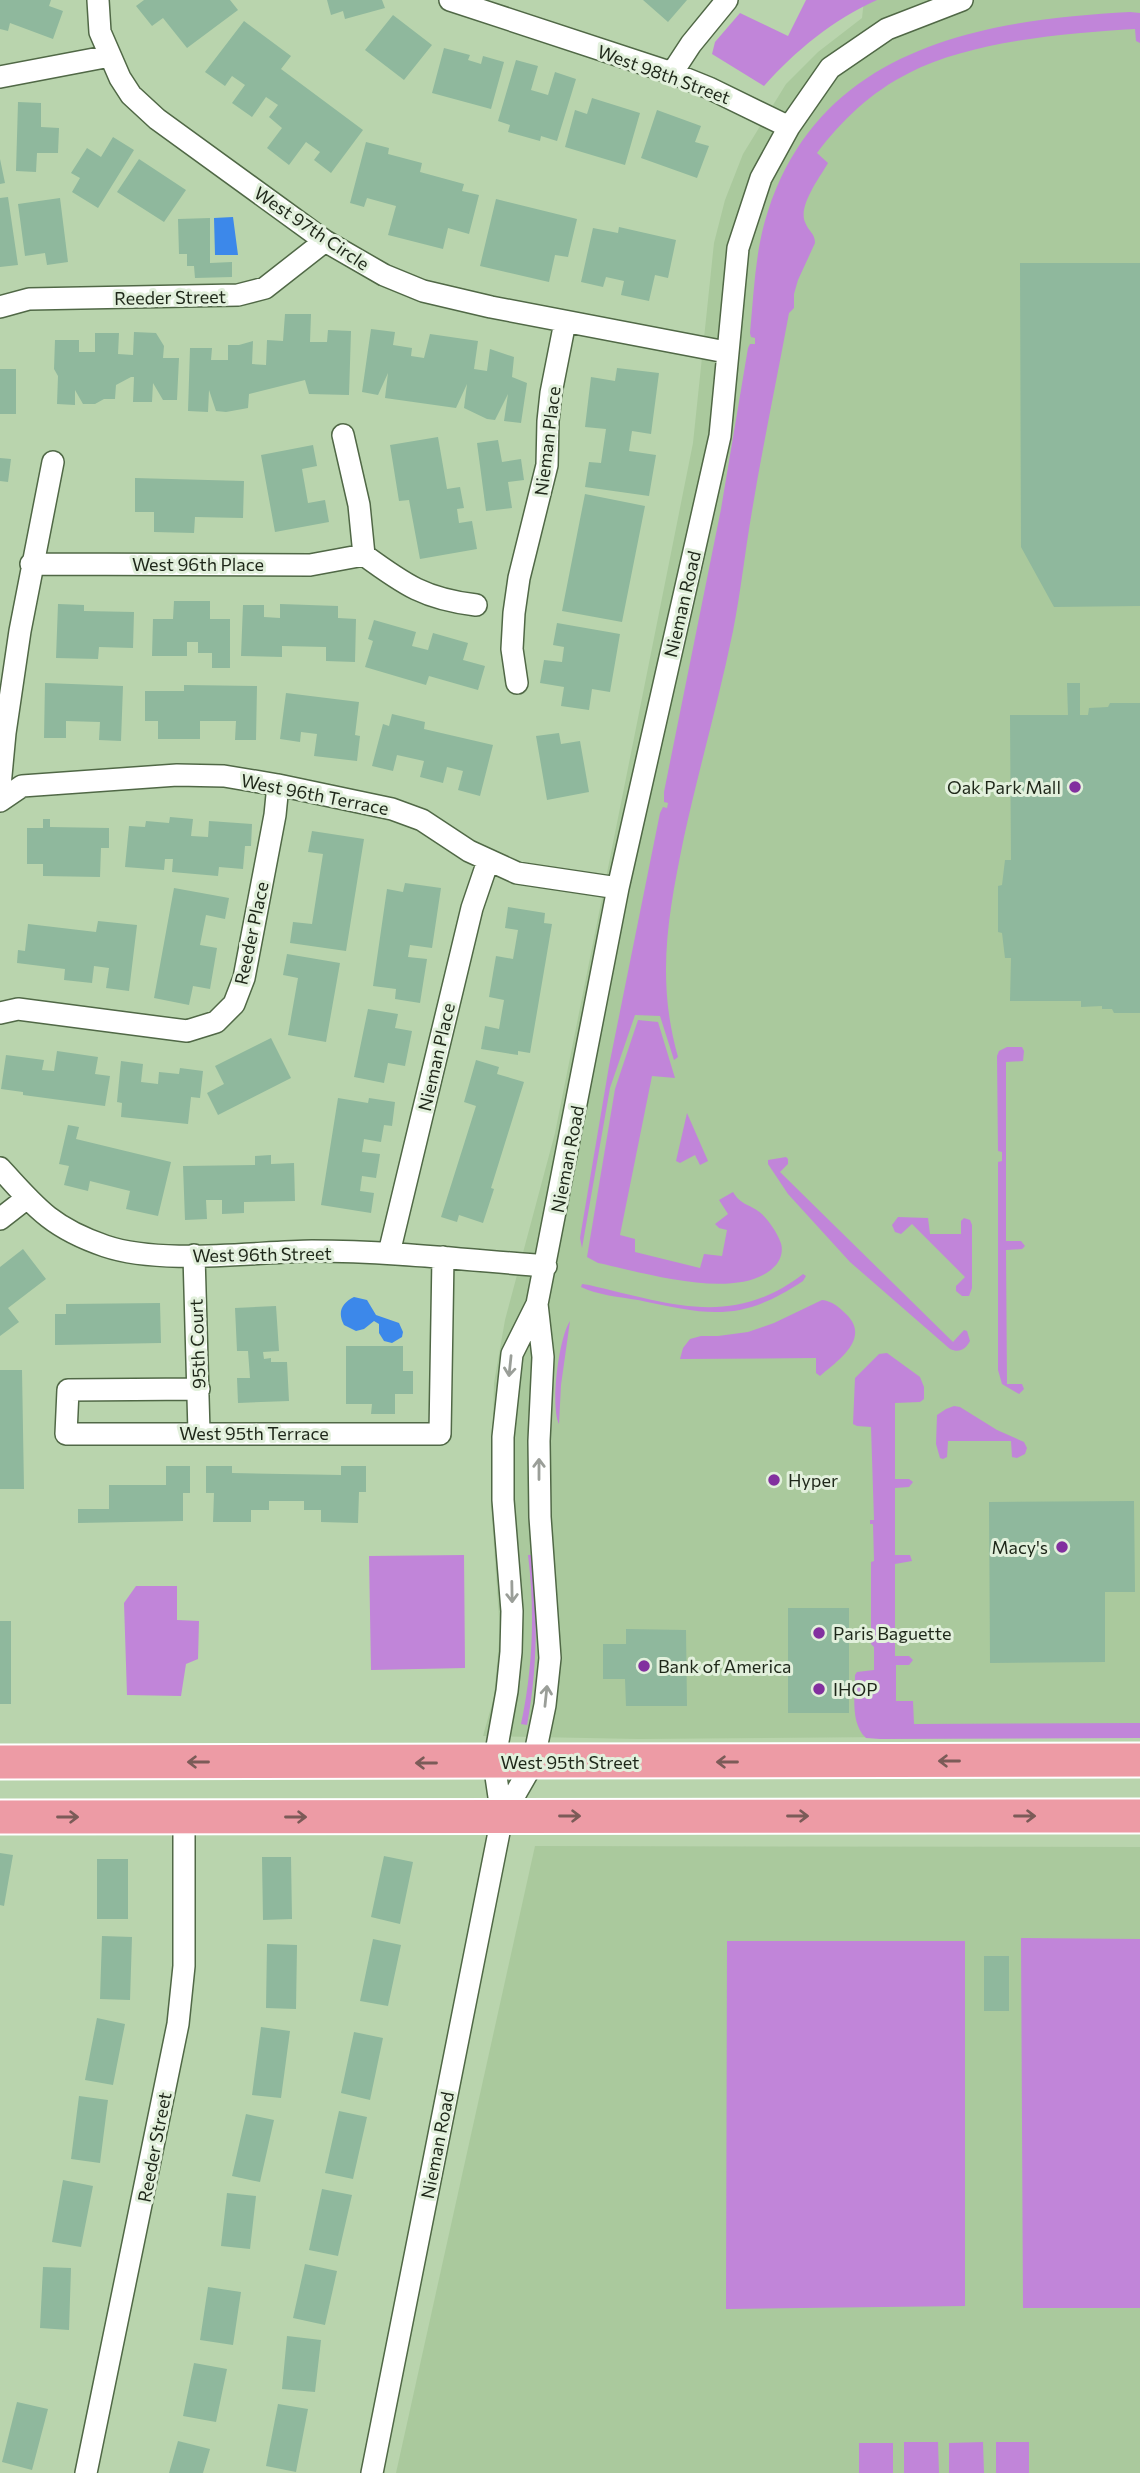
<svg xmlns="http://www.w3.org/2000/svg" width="1140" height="2473" font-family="Commissioner,sans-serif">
<rect width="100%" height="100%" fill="#b9d4ad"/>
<path fill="#aac99d" d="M864 0H1140V1735L639 1739 483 1736 494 1697 500 1631 491 1505 494 1383 505 1320 555 1133 693 443 714 243 725 200 743 154 786 84 818 52 862 18Z
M535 1846 1140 1847V2473H396Z"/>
<path fill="#c185d9" d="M806 0H877C834 19 795 51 764 86L712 54 715 42 740 13 788 36Z
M1130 12 1140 13V43L1136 41 1135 29C1067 33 970 41 909 73 871 92 842 120 817 153L828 163C820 177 798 206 805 222 808 231 815 233 815 243L798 280 794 294V308L789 313C777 379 763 444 752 511 745 551 741 591 733 631 719 700 699 768 684 837 668 915 656 979 678 1057L674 1060 660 1016 635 1015 610 1088 582 1248 580 1238 609 1066 660 813 663 807 667 808 668 803 664 802V792L721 509 748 348 750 344H755V338L751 337 750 333C754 292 755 250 768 211 821 48 980 20 1130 12Z
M638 1020 658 1022 675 1078 652 1076 620 1235 635 1239V1252L700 1268 704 1254 722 1256 727 1230 719 1228 715 1224 728 1214 719 1200 733 1192C741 1205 747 1203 758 1211 766 1216 777 1232 780 1241 784 1249 781 1260 775 1266 740 1303 642 1272 598 1263L587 1257 615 1089Z
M1007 1047H1022L1024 1051 1023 1061 1006 1062V1241H1021L1025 1246 1022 1249 1006 1250 1007 1384H1022L1024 1389 1019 1394 1002 1384 998 1370V1162L1002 1161V1152L998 1151 997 1056 999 1051Z
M687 1113 708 1161 700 1165 695 1155 680 1163 676 1161Z
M786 1157 788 1159V1164L780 1172 953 1342 964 1330 967 1331 970 1341C965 1350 959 1353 950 1349L850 1262 788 1194 768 1164V1160Z
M898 1217 928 1218 930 1234H961V1221L964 1218 970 1220 972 1225V1288L969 1296H962L956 1291V1286L965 1277 912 1224 901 1234 895 1232 892 1225Z
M803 1274 806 1276 803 1281C740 1323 709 1315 638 1300 620 1297 597 1295 581 1287L582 1284 589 1285C668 1303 732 1329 803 1274Z
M822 1300C832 1301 839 1307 846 1314 871 1338 839 1360 820 1376L816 1373V1358L680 1359 683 1348 690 1339 701 1336H718L748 1332 774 1323Z
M570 1321 561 1385 559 1424C550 1406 559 1337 570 1321Z
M887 1353 920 1377 924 1387V1399L920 1402 895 1403V1479H909L913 1482 909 1487 895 1488V1555H910L912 1561 895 1564V1656H909L913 1660 909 1665H896V1701H913L914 1724 1140 1723V1738L880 1739 866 1738C850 1723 855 1695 855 1675L857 1672 874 1670V1647L871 1644V1562L874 1561 873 1524H870V1520H874L871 1427 857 1426 853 1424 855 1378 879 1354Z
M954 1406 960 1407 997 1430 1024 1442 1027 1448 1025 1454 1017 1458 1012 1457 1011 1441H948L947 1457 943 1459 940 1458 936 1444 937 1415 946 1409Z
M464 1555 465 1668 371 1670 369 1556Z
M528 1555H533C537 1613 538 1667 527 1725L521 1724C533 1668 535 1611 528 1555Z
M136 1586H177V1620L199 1621 198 1659 186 1664 181 1696 127 1695 124 1603Z
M1021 1938 1140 1939V2308H1023Z
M727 1941H965V2306L726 2309Z
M904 2442H938L939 2473H904Z
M983 2442 984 2473H949V2443Z
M996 2442H1029V2473H996Z
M859 2443H893V2473H859Z"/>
<path fill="#3c88ea" d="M233 217 238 255H215L214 218Z
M354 1297 367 1300 376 1315 399 1323 403 1332 402 1337 392 1343 384 1341 379 1333V1324L374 1321 364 1329 356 1331 344 1325C337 1312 342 1303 354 1297Z"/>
<path fill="#8fb89d" d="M0 0H51L49 6 63 11 53 39 10 23 8 31 0 29Z
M144 0H230L238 10 187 48 163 18 152 26 136 6Z
M327 0H382L385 8 345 19 343 11 331 15Z
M643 0H687L668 22Z
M393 15 432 45 404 80 365 50Z
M244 21 291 56 281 69 363 130 331 173 314 160 320 152 306 142 289 165 267 148 282 128 269 117 278 105 266 97 252 117 232 103 245 85 232 76 225 86 205 72Z
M444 48 470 55 468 60 481 64 483 56 504 62 491 109 432 93Z
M516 60 538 66 531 90 548 95 555 72 576 79 557 141 541 136 540 141 508 132 510 125 498 121Z
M592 98 640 113 625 165 565 147 575 110 587 114Z
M18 102 41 103V127L59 128 58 153H37L36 172 16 171Z
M657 110 701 126 695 142 709 146 697 178 641 158Z
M113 137 134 150 98 208 72 192 80 178 71 173 87 148 101 157Z
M366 142 389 148 388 154 422 163 420 172 464 184 462 191 479 195 469 234 448 228 443 249 388 235 396 206 367 198 364 207 350 203Z
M0 159 5 183 0 184Z
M139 159 186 190 164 222 117 192Z
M8 197 18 265 0 267V198Z
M60 198 68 262 47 265 45 253 25 256 18 204Z
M496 199 577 219 568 257 555 255 549 282 480 266Z
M210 218V263L232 262V277L195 278 194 266H187V254H179L178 219Z
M619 227 676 240 668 278 655 275 649 301 621 295 624 281 606 277 603 287 581 282 593 228 618 233Z
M1020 263H1140V606L1054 607 1021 547Z
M285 314H311L310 342H327L328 330 351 331 349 395 309 394 305 380 249 394 248 408 226 412 216 411 209 390 208 412 188 411 190 348H212L211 360H228V345H239L253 341 252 364 266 365 267 340 283 341Z
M371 329 395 332 393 345 412 348 411 356 424 358 430 334 478 341 474 369 487 371 490 349 514 357 512 377 527 383 521 423 504 421 508 394 495 420 487 419 464 408 467 384 456 408 385 398 388 373 378 395 362 392Z
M134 332 156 333 164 346 163 358H179L177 400H163L153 383 152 402H133L134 377H131L116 385 115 399H104L95 404H83L75 390V405L57 404 58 376 54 369 55 340H79V352H95V333H119L118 354 133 355Z
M617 368 659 373 651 434 632 431 629 451 656 455 649 496 585 487 589 462 601 463 606 429 585 427 591 377 615 381Z
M0 369H16V414H0Z
M438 437 447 489 460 487 464 508 457 509 459 523 472 521 477 549 420 559 409 500 399 501 390 445Z
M498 440 502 462 521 459 524 480 508 482 512 508 486 511 477 443Z
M313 445 317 466 302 469 308 503 325 500 329 522 275 532 261 455Z
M0 458 11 459 8 482 0 481Z
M135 478 244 481 243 518 195 517 194 533 154 532V512H135Z
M585 494 645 506 622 622 562 611Z
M174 601H210V619H230V668H212V653H198V642H187V656H152L153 619H173Z
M58 604 84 605V611L134 612 133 648 99 647 98 659 56 658Z
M280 604 338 606V618L356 619 355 662 326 661V647L282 646V657L241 656 243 605H264V617L280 618Z
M374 620 416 632 412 646 428 650 433 633 468 643 463 660 485 666 478 690 429 676 426 685 365 667 373 641 368 639Z
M557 623 620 634 610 692 592 689 589 710 561 706 564 687 540 683 544 660 562 662 564 647 553 645Z
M45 683 123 686 121 741 99 740 100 722 66 721V738H44Z
M1067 683H1080V715H1088L1089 708 1108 707 1110 703H1140V1013H1114L1112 1009H1102V1006L1081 1007V1001H1010L1011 958H1005L1002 933 998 932V886L1002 885 1005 860H1011L1010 715H1068Z
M184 685 257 686 256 740H235L236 721H200V739H158V721H145V691H184Z
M286 693 359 702 355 735 360 736 357 761 314 756 317 734 301 732 300 742 280 739Z
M392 714 425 722 424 729 493 745 480 796 458 790 463 771 447 767 443 783 420 777 424 761 397 755 393 771 372 766 383 724 389 726Z
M559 733 561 744 580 741 589 792 547 800 536 736Z
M170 817 193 819 191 836 208 837 209 821 252 824 251 846H245L243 869 219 867 218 876 172 872 173 859H165L164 870 125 867 129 826 145 827 146 821 169 823Z
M43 819H50V827L109 828V848H101L100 877 43 876V864H27V828H43Z
M312 831 364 839 346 951 290 943 293 922 312 924 323 854 308 852Z
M405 883 441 888 432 948 410 945 408 957 427 959 420 1003 395 999 396 989 373 986 387 889 403 892Z
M174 888 229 898 225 919 206 915 200 945 217 948 210 989 193 986 189 1005 154 998Z
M508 907 545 913 544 923 552 924 530 1053 518 1051V1055L481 1049 485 1026 499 1029 504 1000 489 997 496 956 513 959 518 930 505 928Z
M98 921 137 925 129 991 106 988 109 968 94 966 92 983 64 980 65 969 17 963 18 950 25 951 28 924 96 932Z
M287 954 340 963 326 1042 288 1035 298 978 283 975Z
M368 1009 398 1014 395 1028 412 1031 405 1066 388 1063 384 1083 354 1077Z
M271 1038 291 1078 218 1115 207 1093 224 1084 215 1066Z
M57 1051 98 1057 95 1074 110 1076 105 1106 23 1095V1092L1 1089 6 1055 44 1060 42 1070 54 1071Z
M476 1060 499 1067 497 1074 524 1082 491 1188 494 1189 483 1223 459 1215 457 1222 441 1217 476 1106 464 1102Z
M121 1061 143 1064 141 1082 158 1084 159 1072 179 1074 180 1068 203 1071 200 1098 191 1097 188 1124 121 1117 122 1103 117 1102Z
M338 1098 368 1103 369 1098 395 1102 392 1126 384 1125 381 1142 364 1139 362 1152 380 1154 376 1178 362 1176 360 1191 374 1193 371 1213 321 1205Z
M68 1125 79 1127 76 1139 171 1162 158 1216 126 1209 130 1191 90 1181 88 1191 64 1185 69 1166 59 1164Z
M271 1155V1164L294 1163 295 1201 244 1202V1213L222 1214V1200H206L207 1219 185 1220 183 1166 255 1165V1156Z
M23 1249 46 1279 8 1308 19 1322 0 1336V1267Z
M160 1303 161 1343 55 1345V1314H66V1304Z
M276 1306 279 1351 263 1352 264 1359 271 1358V1362H287L289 1401 238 1403 237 1378H250L248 1351H237L235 1308Z
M346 1346H403V1371H413V1394H395V1414H371L372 1404H346Z
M0 1370H22L24 1489H0Z
M166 1466H190V1493H183V1521L78 1523V1509H109V1485H166Z
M206 1466H232V1473L341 1475V1466H366V1492H359L358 1523 321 1522V1510H304V1501H269V1510H251V1522H213L214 1493H206Z
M1134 1501 1135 1592H1105V1662L990 1663 989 1502Z
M788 1608H849V1713H788Z
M0 1621H11V1704H0Z
M626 1629 686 1630 687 1706H626L625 1679H603V1644H626Z
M0 1853 13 1855 4 1906 0 1905Z
M384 1856 413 1862 400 1924 371 1917Z
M262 1857H291L292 1919 263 1920Z
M97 1859H128V1919H97Z
M102 1936 132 1937 130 2000 100 1999Z
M373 1939 401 1945 388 2006 360 2001Z
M267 1944 297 1945 296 2009 266 2008Z
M984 1956H1009V2011H984Z
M97 2018 125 2024 113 2085 85 2080Z
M261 2027 290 2031 281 2098 252 2095Z
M354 2032 383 2038 370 2100 341 2093Z
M79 2096 108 2100 100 2163 71 2159Z
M339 2111 367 2117 353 2179 325 2173Z
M246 2114 274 2120 260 2182 232 2176Z
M63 2180 93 2186 81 2247 52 2242Z
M322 2189 352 2195 338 2256 309 2250Z
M227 2193 256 2196 250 2249 221 2246Z
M305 2264 337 2271 325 2325 293 2318Z
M43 2267 71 2268 69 2330 40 2328Z
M208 2287 241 2292 233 2345 200 2340Z
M287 2336 321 2340 315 2392 282 2389Z
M194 2363 227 2369 216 2422 183 2416Z
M17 2402 48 2409 32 2470 2 2462Z
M278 2404 308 2409 296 2472 266 2466Z
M178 2441 210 2449 203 2473H169Z"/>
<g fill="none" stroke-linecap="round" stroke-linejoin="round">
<defs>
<path id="minor" d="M98 0 100 32 120 78 131 95 157 119 325 241 384 275 423 291 491 307 726 352
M450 0 672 73 709 88 789 127
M672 73 691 44 727 0
M0 77 110 56
M0 307 29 299 238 295 265 288 325 241
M343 435 359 505 364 555
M364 555C405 585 425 599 476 605
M31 564 310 565 364 555
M517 683 512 649 514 613 519 578 547 465 548 421 551 393 565 322
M0 786 5 733 20 631 53 462
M0 801 22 786 177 775 224 776 278 785 392 809 422 820 469 851 517 873 618 888
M0 1013 18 1009 187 1031 216 1022 234 1004 244 978 275 815 278 785
M0 1168C36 1208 52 1228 105 1246 161 1265 252 1252 312 1251 390 1251 468 1260 546 1266
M0 1219 27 1198
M389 1253 472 908 488 861
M194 1255 199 1432
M199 1389 68 1390 66 1434H440L443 1257
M502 1817 494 1763 507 1691 511 1652 512 1611 503 1500V1437L512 1354 537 1304 618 888 720 436 738 248 761 178 789 127 830 68 887 29 962 0
M86 2473 178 2024 184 1966V1817
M372 2473 502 1817 533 1763 545 1705 550 1658 540 1517 539 1441 543 1357 537 1304"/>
<path id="primary" d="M0 1762 1140 1760
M0 1817 1140 1816"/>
</defs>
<use href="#minor" stroke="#506846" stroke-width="24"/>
<use href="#primary" stroke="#fff" stroke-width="37"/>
<use href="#minor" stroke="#fff" stroke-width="21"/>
<use href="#primary" stroke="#ed9ba5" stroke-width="33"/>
</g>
<defs><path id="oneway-shaft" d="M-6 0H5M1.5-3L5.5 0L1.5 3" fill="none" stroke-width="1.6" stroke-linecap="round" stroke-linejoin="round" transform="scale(1.75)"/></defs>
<g stroke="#9a9e98">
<use href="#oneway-shaft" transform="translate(510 1366) rotate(96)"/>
<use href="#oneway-shaft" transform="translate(539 1469) rotate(-90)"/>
<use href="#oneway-shaft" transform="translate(512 1592) rotate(89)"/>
<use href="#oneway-shaft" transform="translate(546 1696) rotate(-84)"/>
</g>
<g stroke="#7b5b58">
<use href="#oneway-shaft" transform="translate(949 1761) rotate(180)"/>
<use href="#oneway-shaft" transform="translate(198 1762) rotate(-180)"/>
<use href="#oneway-shaft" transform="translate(727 1762) rotate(180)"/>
<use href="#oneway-shaft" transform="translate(426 1763) rotate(-180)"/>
<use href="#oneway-shaft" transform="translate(570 1816)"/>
<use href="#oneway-shaft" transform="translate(798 1816)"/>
<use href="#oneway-shaft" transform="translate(1025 1816)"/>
<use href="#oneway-shaft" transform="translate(68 1817)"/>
<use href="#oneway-shaft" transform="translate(296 1817)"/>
</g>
<g fill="#82309f" stroke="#e2f0dc" stroke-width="2.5">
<circle cx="1075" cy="787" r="7"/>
<circle cx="774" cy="1480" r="7"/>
<circle cx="1062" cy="1547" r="7"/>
<circle cx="819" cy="1633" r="7"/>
<circle cx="644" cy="1666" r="7"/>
<circle cx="819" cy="1689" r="7"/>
</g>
<g text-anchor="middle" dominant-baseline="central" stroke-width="6" stroke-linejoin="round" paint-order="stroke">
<g font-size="18" fill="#1e2719" stroke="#e2f0dc">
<text transform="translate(664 74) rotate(20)">West 98th Street</text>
<text transform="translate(312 228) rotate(34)">West 97th Circle</text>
<text transform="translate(170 297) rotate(-1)">Reeder Street</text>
<text transform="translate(547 441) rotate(-83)">Nieman Place</text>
<text x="198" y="564">West 96th Place</text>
<text transform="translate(682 604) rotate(-77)">Nieman Road</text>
<text transform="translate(315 794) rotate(11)">West 96th Terrace</text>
<text transform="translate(251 933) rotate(-78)">Reeder Place</text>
<text transform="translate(436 1057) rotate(-77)">Nieman Place</text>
<text transform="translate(567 1159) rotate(-79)">Nieman Road</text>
<text transform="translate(262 1254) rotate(-1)">West 96th Street</text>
<text transform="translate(197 1344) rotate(-92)">95th Court</text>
<text x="254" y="1433">West 95th Terrace</text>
<text x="570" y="1762">West 95th Street</text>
<text transform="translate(437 2145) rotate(-79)">Nieman Road</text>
<text transform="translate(154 2147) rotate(-79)">Reeder Street</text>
</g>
<g font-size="18" fill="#1e2719" stroke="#e2f0dc" text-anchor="start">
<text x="1061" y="787" text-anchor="end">Oak Park Mall</text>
<text x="788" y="1480">Hyper</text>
<text x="1048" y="1547" text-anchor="end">Macy's</text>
<text x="833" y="1633">Paris Baguette</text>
<text x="658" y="1666">Bank of America</text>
<text x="833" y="1689">IHOP</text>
</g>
</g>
</svg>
